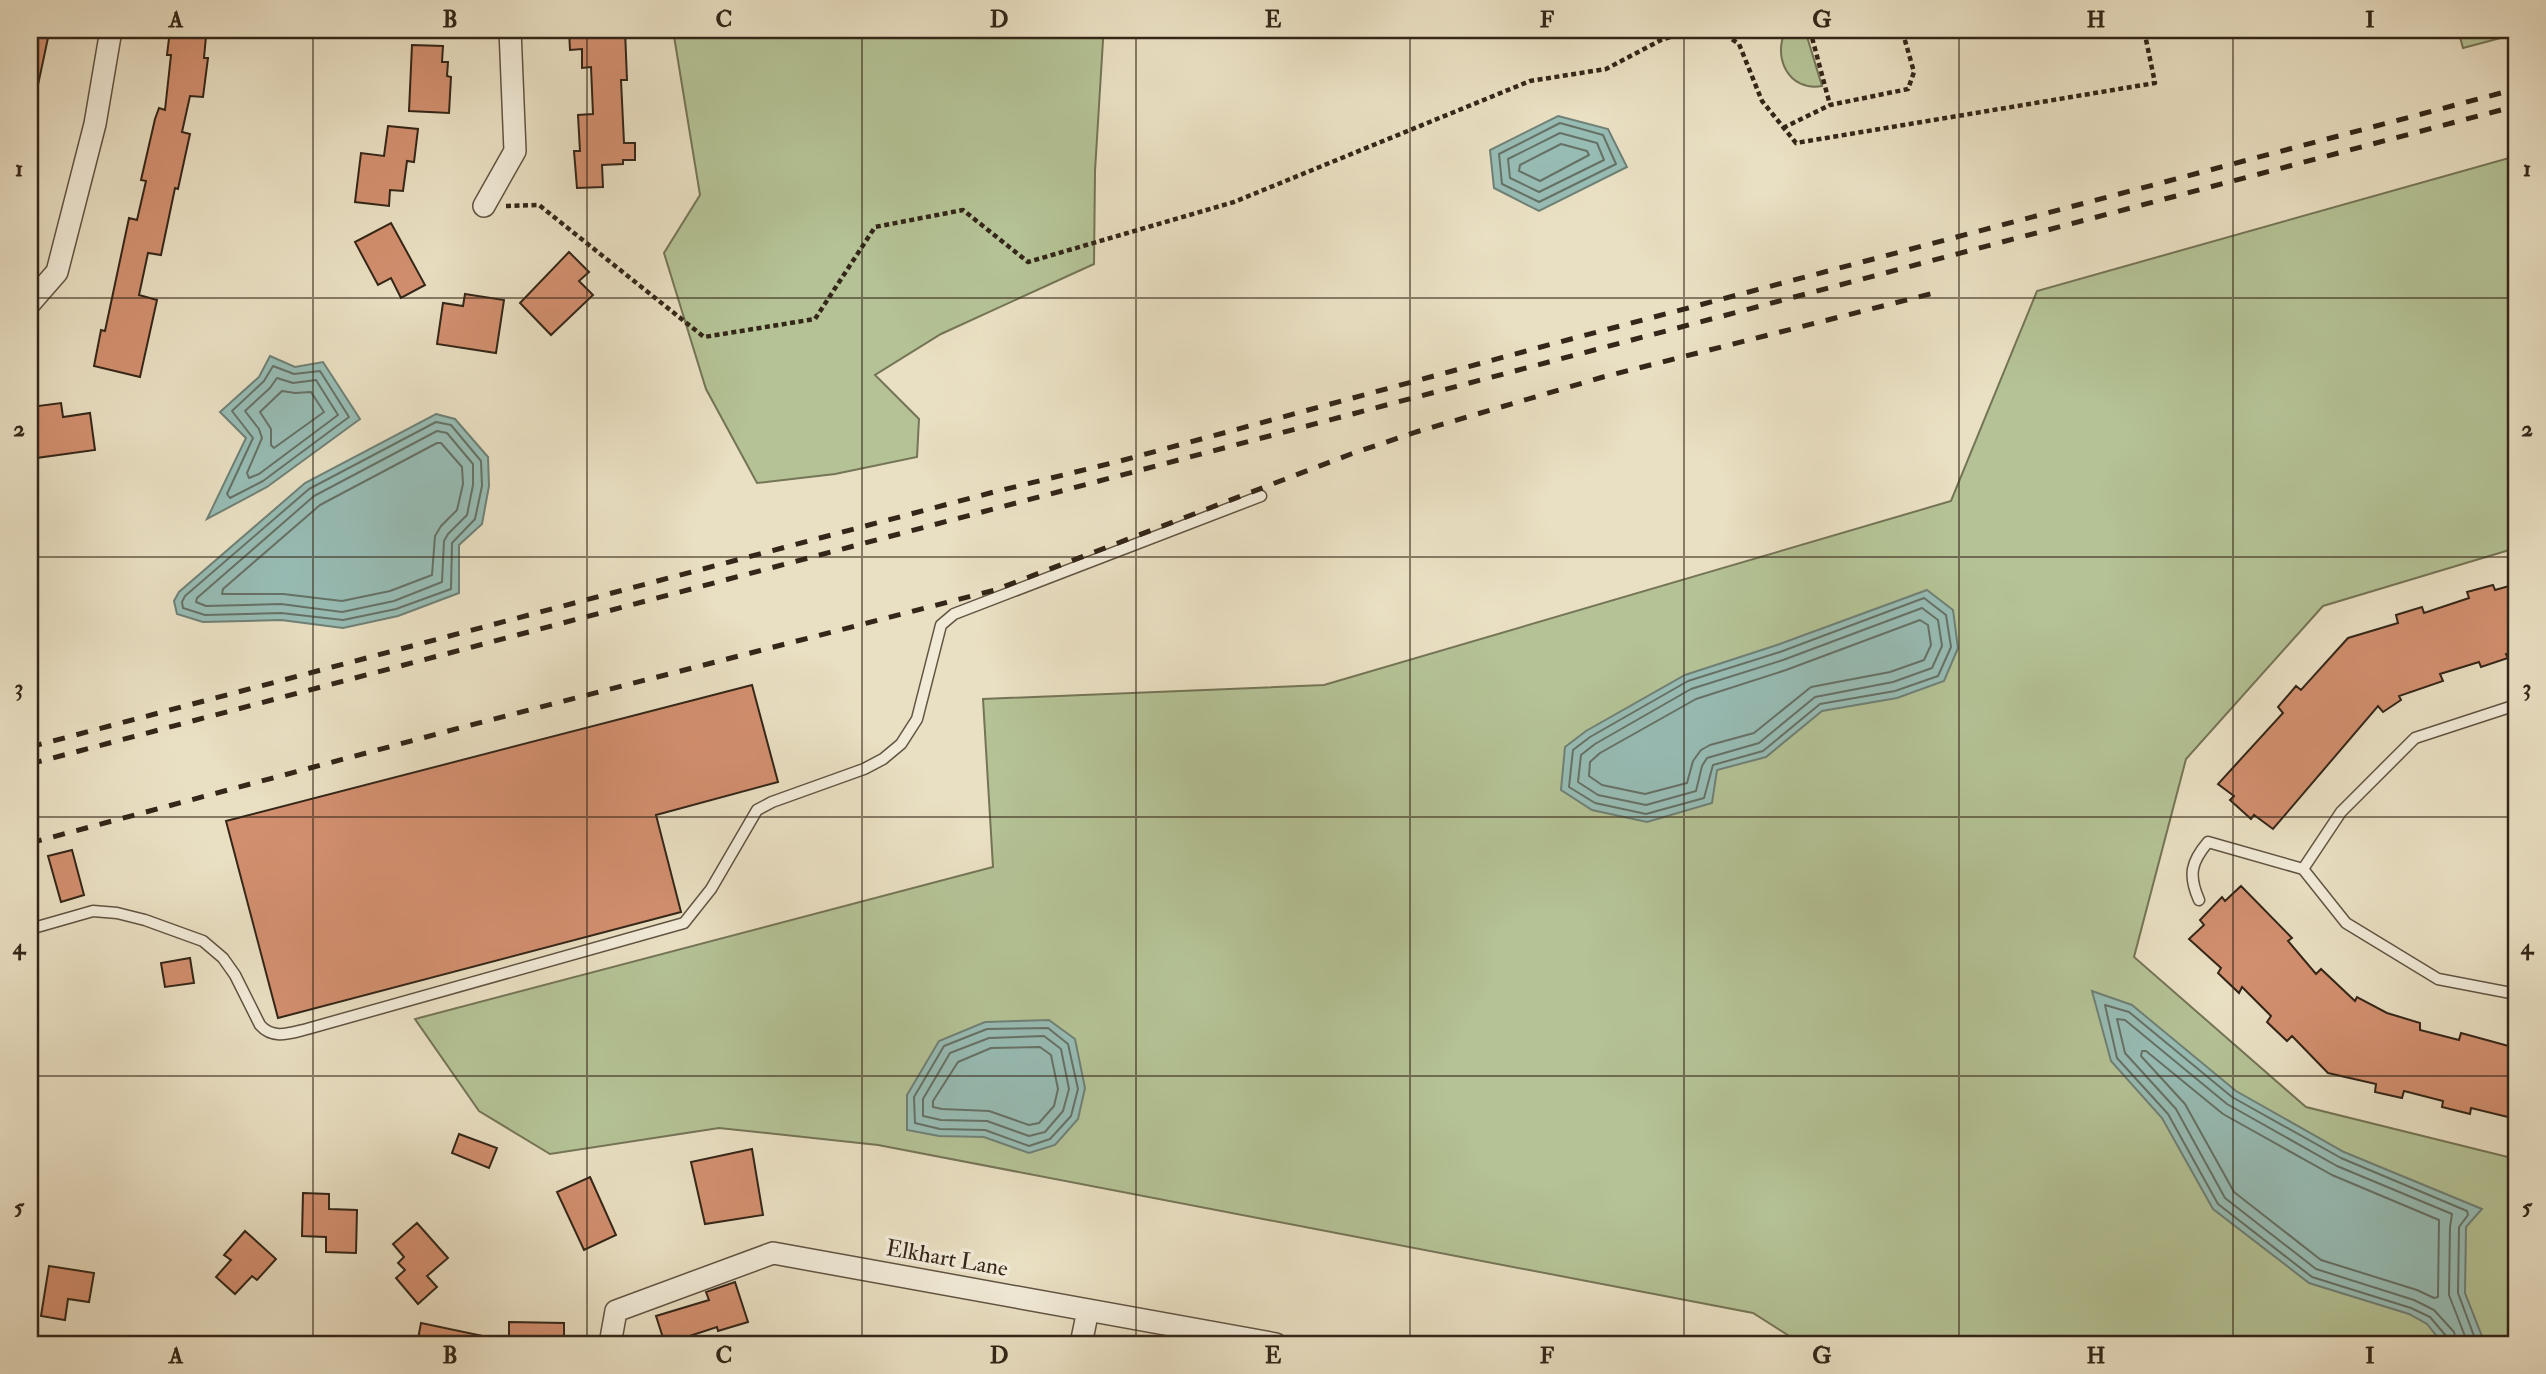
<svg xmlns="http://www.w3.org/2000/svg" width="2546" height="1374" font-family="'IM FELL Double Pica',serif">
<rect width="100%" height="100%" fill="#e9dfc2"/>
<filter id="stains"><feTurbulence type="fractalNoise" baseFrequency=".00286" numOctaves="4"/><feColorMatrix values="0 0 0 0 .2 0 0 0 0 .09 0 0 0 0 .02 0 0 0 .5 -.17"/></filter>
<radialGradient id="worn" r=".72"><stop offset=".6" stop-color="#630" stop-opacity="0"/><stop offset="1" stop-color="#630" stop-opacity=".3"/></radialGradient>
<path fill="#b4c295" stroke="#747456" stroke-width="2" d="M673 30H1101L1103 40 1095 171 1094 264 941 334 875 375 919 419 917 457 835 474 757 483 706 389 664 253 700 195Z
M1786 30H1805L1822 86C1788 92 1772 56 1786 30Z
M2458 30H2516V34L2463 48Z
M2516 156V548L2323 606 2186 759 2134 957 2306 1107 2516 1159V1344H1802L1753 1313 878 1145 719 1128 550 1154 479 1111 415 1019 993 867 983 699 1324 685 1951 501 2037 291Z"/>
<path fill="#97bcb4" stroke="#6f8076" stroke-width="2" d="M1558 116 1608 129 1627 167 1539 211 1494 188 1490 150Z
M270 356 295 367 323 362 360 419 267 487 207 519 246 438 220 412 259 377Z
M436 414 455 419 488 457 489 486 482 524 459 545V593L398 616 343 628 281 620 203 622 177 614 174 601 179 592 305 483Z
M1927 590 1953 610 1958 648 1944 681 1897 698 1822 711 1766 757 1717 770 1712 803 1647 822 1592 810 1561 790 1565 747 1586 731 1685 675 1777 645Z
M2092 991 2132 1005 2236 1091 2344 1152 2482 1209 2466 1227 2465 1293 2485 1344H2443L2427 1324 2409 1314 2309 1283 2213 1209 2162 1118 2111 1061Z
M1049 1020 1075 1039 1085 1088 1078 1119 1055 1145 1029 1153 984 1137 939 1136 907 1130V1095L939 1041 985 1022Z"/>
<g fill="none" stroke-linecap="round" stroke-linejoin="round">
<path stroke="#667166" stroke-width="2" d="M1560 123 1603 135 1616 164 1539 202 1502 184 1499 154Z
M1560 133 1597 143 1604 160 1539 192 1510 178 1508 159Z
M1561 144 1587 151 1589 155 1540 181 1519 171 1520 165Z
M273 366 294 374 320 371 349 417 263 481 230 498 227 494 253 438 232 411 264 381Z
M277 378 293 383 316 380 338 415 259 474 249 478 247 473 262 438 259 429 245 411 270 388Z
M282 391 295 393 311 392 324 412 274 448 271 445V429L260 412Z
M436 422 451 425 481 461 482 486 475 519 452 543 451 589 396 609 343 620 281 613 205 615 183 608 182 602 185 596 309 489Z
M437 431 447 433 473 464V485L467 515 448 534 444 541 442 582 394 601 342 612 281 604 206 606 196 602 197 598 314 496Z
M437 443H441L462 467 463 484 457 510 441 526 435 536 432 575 390 591 342 601 283 594H222L223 589 320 505Z
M1924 598 1946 615 1951 647 1938 676 1895 691 1820 704 1763 751 1713 765 1704 798 1646 814 1595 803 1569 787 1573 750 1590 737 1688 681 1780 652Z
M1922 608 1938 620 1942 646 1932 668 1893 682 1815 697 1759 743 1707 758 1702 766 1696 791 1646 805 1598 795 1578 782 1581 755 1595 744 1691 689 1783 660Z
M1920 620 1928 625 1931 645 1924 660 1890 672 1811 687 1754 733 1710 745 1701 750 1693 761 1687 783 1645 794 1602 785 1589 776 1590 762 1600 753 1696 699 1786 670Z
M1048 1028 1068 1044 1078 1089 1071 1116 1050 1139 1029 1146 985 1130 940 1129 915 1123 914 1097 944 1046 987 1029Z
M1044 1036 1061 1049 1069 1089 1063 1111 1045 1132 1029 1136 987 1121 941 1120 923 1116V1099L950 1053 989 1038Z
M1040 1047 1051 1055 1058 1089 1054 1106 1039 1123 1029 1125 989 1111 942 1109 933 1107V1101L958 1062 991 1048Z
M2142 1051H2146L2223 1114 2332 1175 2439 1220 2438 1297 2434 1298 2417 1290 2321 1260 2234 1192 2185 1104 2141 1056Z
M2448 1344 2447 1337 2430 1317 2411 1308 2312 1277 2218 1204 2168 1114 2117 1058 2105 1005 2129 1012 2232 1097 2341 1158 2467 1211 2468 1215 2459 1227 2458 1293 2477 1344
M2457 1344 2454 1332 2434 1310 2414 1300 2316 1269 2225 1198 2176 1109 2125 1053 2117 1019 2125 1020 2227 1104 2337 1166 2452 1214 2450 1227 2449 1295 2468 1344"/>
</g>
<path fill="#d28f6f" stroke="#342618" stroke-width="2" d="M30 30 49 33 38 85 30 84Z
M170 30H198V35L206 36 204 58H208L203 97 190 96 182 132 190 134 178 189 175 188 161 255 148 253 139 295 157 300 140 377 94 366 101 330 105 331 129 218 137 220 146 181 141 180 155 119 159 108 165 110 171 55H167Z
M569 30H625L627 80H621L624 143H635V160H623V164L602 165 603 187 577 188 574 151H580L578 115 593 114 591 67 582 68V49L570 50Z
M412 45 443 46 442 62H448L447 76 451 77 449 113 409 111Z
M388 126 418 129 414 162 407 161 403 191 390 190 389 206 355 202 361 153 384 156Z
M391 223 425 285 401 298 391 278 378 285 355 242Z
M569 252 589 272 579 281 593 295 551 335 520 303Z
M465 294 504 300 496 353 437 344 443 303 463 306Z
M61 403 63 417 90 413 95 450 36 458 30 407Z
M2516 584V651L2506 654 2508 658 2481 667 2479 662 2440 674 2443 681 2399 696 2401 700 2383 712 2378 706 2273 829 2254 815 2251 819 2230 800 2234 796 2218 784 2283 713 2278 707 2296 686 2301 690 2348 638 2398 623 2396 615 2422 607 2424 613 2469 598 2467 592 2493 585 2495 590Z
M752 685 778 782 656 815 681 912 278 1018 226 821Z
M72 850 84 895 61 902 48 856Z
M2241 886 2292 938 2288 941 2316 974 2321 969 2355 1001 2357 997 2387 1013 2420 1023V1030L2459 1040 2461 1033 2516 1048V1119L2471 1108 2470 1114 2442 1107 2443 1101 2404 1091 2402 1098 2375 1092 2376 1084 2328 1073 2292 1036 2287 1041 2267 1022 2271 1016 2242 987 2239 993 2218 973 2221 968 2189 939 2204 925 2200 920 2222 897 2225 901Z
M190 958 194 983 165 987 161 963Z
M459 1134 497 1148 489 1168 452 1153Z
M752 1149 763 1215 705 1224 691 1162Z
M590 1177 616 1235 584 1250 557 1192Z
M303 1193 329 1194V1209L357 1210 356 1253 326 1252V1237L302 1236Z
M417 1223 448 1258 427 1276 437 1287 418 1304 396 1278 405 1270 398 1263 404 1257 393 1244Z
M245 1231 276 1259 257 1280 252 1276 235 1294 216 1277 231 1260 224 1255Z
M49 1266 94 1273 89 1302 68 1299 65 1320 41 1316Z
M735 1282 748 1322 718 1331 717 1327 665 1344 656 1316 709 1300 706 1292Z
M509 1322 564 1323V1344H509Z
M421 1323 483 1336 482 1344H417Z"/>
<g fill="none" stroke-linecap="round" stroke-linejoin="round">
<defs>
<path id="service" d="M2516 705 2415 738 2341 812 2303 869 2346 923 2438 979 2516 994
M2199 900C2188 875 2191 862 2208 842L2303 869
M30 929 93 911 117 913 145 920 203 941 223 958 235 975 260 1025C273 1040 290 1033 307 1029L684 923 711 889 757 810 772 802 864 769 883 759 901 744 917 719 941 625 954 614 1261 496"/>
<path id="minor" d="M484 206 515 151 510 30
M30 303 57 272 95 124 111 30
M610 1344 616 1311 773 1253 1276 1344
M1081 1344 1088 1310"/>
</defs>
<use href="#service" stroke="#615442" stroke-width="13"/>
<use href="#minor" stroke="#615442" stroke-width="24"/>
<path stroke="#342618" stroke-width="4.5" stroke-dasharray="5 3.5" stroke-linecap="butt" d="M1718 30 1739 44 1762 101 1796 143 2155 83 2144 30
M1810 30 1830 105
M1783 128 1830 105 1908 89 1914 72 1902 30
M506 206 539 205 704 337 815 319 875 227 963 210 1028 262 1234 202 1530 81 1606 69 1661 40 1692 30"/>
<use href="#service" stroke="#f1ead7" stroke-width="10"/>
<use href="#minor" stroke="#f1ead7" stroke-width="21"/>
<path stroke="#342618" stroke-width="5" stroke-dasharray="12 12" stroke-linecap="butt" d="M30 747 990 493 1120 461 1552 344 2516 89
M30 764 2516 106
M30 843 467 726 995 590 1351 454 1416 432 1603 377 1934 293"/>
</g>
<path fill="none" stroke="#342618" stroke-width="2" stroke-opacity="0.55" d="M313 30V1344M587 30V1344M862 30V1344M1136 30V1344M1410 30V1344M1684 30V1344M1959 30V1344M2233 30V1344M30 298H2516M30 557H2516M30 817H2516M30 1076H2516"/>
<g text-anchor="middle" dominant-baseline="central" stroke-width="7" stroke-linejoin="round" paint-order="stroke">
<g font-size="23" fill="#342618" stroke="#f1ead7">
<text transform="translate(947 1258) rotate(10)">Elkhart Lane</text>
</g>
</g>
<rect width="2546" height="1374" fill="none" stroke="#e9dfc2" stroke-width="77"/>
<rect x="38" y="38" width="2470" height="1298" fill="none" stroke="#342618" stroke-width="2.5"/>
<g font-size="23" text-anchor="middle" font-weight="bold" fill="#342618">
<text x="176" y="27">A</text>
<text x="450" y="27">B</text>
<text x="724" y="27">C</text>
<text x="999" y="27">D</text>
<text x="1273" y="27">E</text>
<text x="1547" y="27">F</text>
<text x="1822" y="27">G</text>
<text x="2096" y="27">H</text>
<text x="2370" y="27">I</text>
<text x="19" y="176">1</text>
<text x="2527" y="176">1</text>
<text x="19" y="436">2</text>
<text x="2527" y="436">2</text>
<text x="19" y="695">3</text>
<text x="2527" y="695">3</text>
<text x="19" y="954">4</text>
<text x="2527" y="954">4</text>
<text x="19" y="1214">5</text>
<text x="2527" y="1214">5</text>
<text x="176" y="1363">A</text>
<text x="450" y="1363">B</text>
<text x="724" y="1363">C</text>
<text x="999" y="1363">D</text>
<text x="1273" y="1363">E</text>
<text x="1547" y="1363">F</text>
<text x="1822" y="1363">G</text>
<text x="2096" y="1363">H</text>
<text x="2370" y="1363">I</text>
</g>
<rect width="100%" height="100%" filter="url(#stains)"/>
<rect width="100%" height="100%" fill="url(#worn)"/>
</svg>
